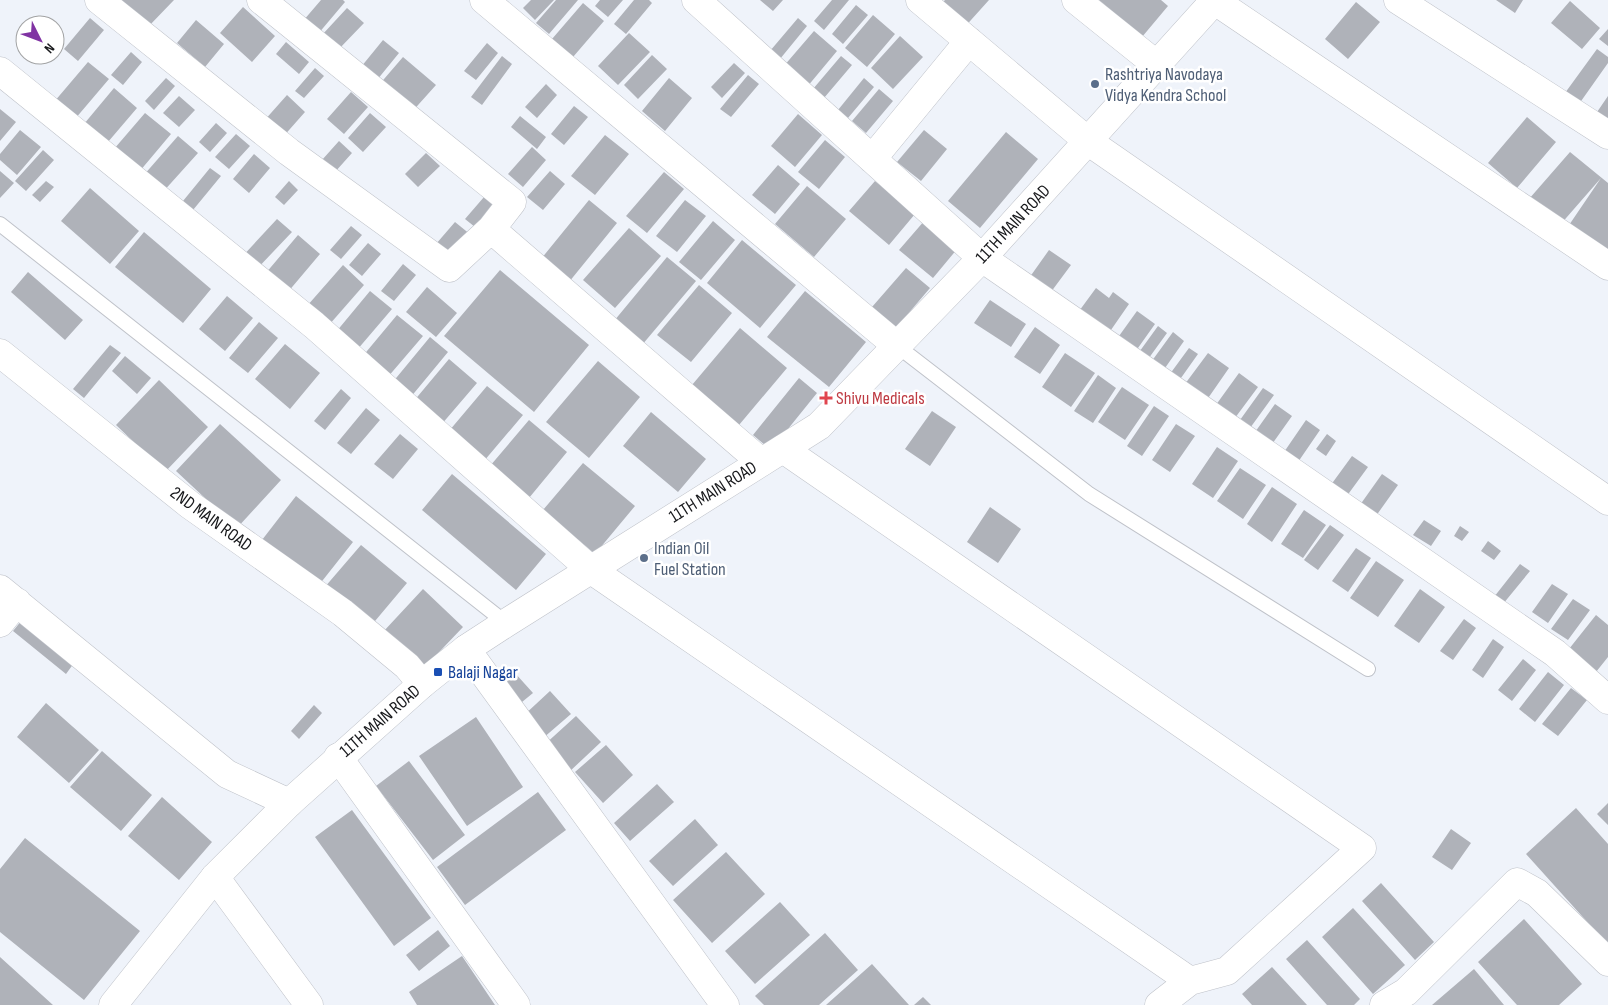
<svg xmlns="http://www.w3.org/2000/svg" width="1608" height="1005" font-family="'Sofia Sans Condensed',sans-serif">
<rect width="100%" height="100%" fill="#eff3fa"/>
<path fill="#afb2b9" d="M120 0H174L148 27Z
M321 0H343L345 2 318 34 303 21Z
M531 0H554L535 20 523 8Z
M556 0H578L549 34 536 23Z
M600 0H623L608 17 595 6Z
M634 0H649L652 3 626 34 614 24Z
M760 0H783L773 11Z
M832 0H849L824 30 814 21Z
M945 0H989L962 30 937 8Z
M1099 0H1161L1168 6 1142 37Z
M1496 0H1523L1515 13Z
M1570 1 1600 28 1582 49 1551 23Z
M1356 2 1380 22 1348 59 1325 39Z
M583 3 604 21 573 57 552 39Z
M856 5 868 15 843 44 832 34Z
M243 7 275 36 252 62 220 33Z
M347 8 364 23 338 50 322 35Z
M873 15 895 34 867 67 845 48Z
M90 18 104 30 78 61 64 49Z
M798 18 807 26 780 59 770 51Z
M196 20 224 44 205 67 177 43Z
M1608 29V46L1599 39Z
M814 31 837 51 807 87 783 67Z
M629 33 650 52 618 85 598 66Z
M900 36 923 57 893 89 871 68Z
M383 40 399 53 377 80 361 67Z
M286 42 309 62 299 74 276 54Z
M487 43 498 53 476 80 464 71Z
M1597 49 1608 57V63L1579 104 1565 93Z
M131 52 142 62 123 85 111 75Z
M652 55 667 69 638 99 624 85Z
M502 56 512 64 482 105 471 97Z
M841 56 852 65 824 98 813 89Z
M403 57 436 85 410 114 378 86Z
M88 62 109 79 75 119 54 102Z
M734 63 745 73 722 98 711 87Z
M315 68 324 76 304 98 295 91Z
M748 75 759 84 731 117 720 109Z
M166 78 175 86 154 110 145 101Z
M669 78 692 98 665 131 642 111Z
M864 78 874 87 848 118 838 110Z
M546 84 557 95 537 118 525 107Z
M114 88 137 108 102 149 79 130Z
M879 89 893 101 866 133 852 121Z
M351 92 368 107 344 134 327 119Z
M287 95 305 112 282 138 263 122Z
M179 96 195 110 179 127 163 113Z
M1608 96V124L1595 115Z
M574 106 588 117 564 145 551 134Z
M0 109 16 122 0 141Z
M145 113 171 134 134 178 108 156Z
M370 113 386 127 363 152 348 138Z
M798 114 822 135 795 167 771 146Z
M520 116 546 137 537 149 511 127Z
M1527 117 1556 142 1517 188 1488 163Z
M216 123 227 133 210 152 199 142Z
M20 130 41 147 17 175 0 160V154Z
M924 130 947 149 921 181 897 162Z
M1006 132 1038 159 980 228 948 201Z
M236 134 250 146 229 169 215 157Z
M605 135 629 154 595 195 571 176Z
M178 136 198 153 162 193 143 176Z
M825 140 845 157 819 189 798 172Z
M339 141 352 153 335 172 322 160Z
M532 147 546 160 523 187 508 174Z
M43 150 54 160 26 191 15 181Z
M1570 152 1608 183V254L1565 231 1601 178 1560 225 1529 199Z
M426 153 440 166 418 187 405 174Z
M254 154 270 168 249 193 233 179Z
M778 165 800 184 775 214 752 195Z
M210 168 221 176 193 210 183 201Z
M0 171 14 183 0 198Z
M550 171 565 184 543 210 527 197Z
M664 172 684 189 647 233 626 216Z
M46 181 54 187 40 202 32 195Z
M289 181 298 190 284 205 275 197Z
M875 181 915 214 889 245 849 211Z
M807 186 846 219 814 257 775 224Z
M90 188 139 231 110 264 61 221Z
M484 197 498 210 480 231 465 219Z
M589 200 617 223 569 282 541 259Z
M685 200 706 216 677 252 656 236Z
M277 219 292 232 254 272 240 259Z
M925 220 958 248 933 278 899 250Z
M713 221 735 240 701 280 679 262Z
M455 222 471 235 451 257 436 244Z
M351 226 362 235 341 259 330 250Z
M629 228 661 256 615 308 583 280Z
M144 232 211 289 183 323 115 267Z
M298 235 320 254 282 299 260 280Z
M742 240 796 285 760 328 707 283Z
M368 243 381 254 362 276 349 265Z
M1049 250 1071 265 1048 296 1027 281Z
M667 257 696 281 642 345 614 321Z
M403 264 416 275 394 301 381 291Z
M343 265 364 285 329 325 307 306Z
M906 268 930 288 896 328 872 307Z
M500 270 589 345 534 412 444 336Z
M28 272 83 320 65 340 11 292Z
M699 285 732 313 691 362 657 335Z
M427 287 457 313 436 337 406 312Z
M1096 288 1109 298 1113 292 1129 304 1104 340 1074 318Z
M370 291 392 309 357 350 336 332Z
M805 291 866 342 829 387 767 337Z
M227 296 253 318 225 351 199 329Z
M990 300 1026 324 1011 347 974 323Z
M1137 311 1155 324 1133 355 1114 343Z
M397 315 423 336 387 378 362 357Z
M259 322 278 338 248 373 229 358Z
M1158 326 1167 333 1146 362 1137 355Z
M1035 327 1060 345 1040 374 1014 357Z
M740 328 787 368 739 425 692 385Z
M1173 332 1184 341 1158 378 1146 369Z
M430 337 448 352 410 398 392 383Z
M285 344 320 373 290 409 255 379Z
M110 345 121 353 84 398 73 389Z
M1189 348 1198 354 1176 385 1167 378Z
M1065 353 1095 373 1071 407 1042 387Z
M1208 353 1229 368 1204 404 1182 388Z
M125 356 151 378 137 394 112 371Z
M449 359 477 383 441 425 413 402Z
M598 361 640 397 589 458 546 422Z
M1239 373 1258 387 1232 422 1213 409Z
M1098 375 1116 388 1093 423 1074 411Z
M799 378 817 393 771 450 753 435Z
M159 380 208 427 165 472 116 425Z
M487 386 523 415 484 461 449 431Z
M1122 387 1149 405 1125 440 1098 422Z
M1263 388 1274 395 1245 435 1235 427Z
M341 389 351 398 325 430 314 421Z
M1275 404 1292 416 1270 447 1253 435Z
M1154 406 1169 416 1142 456 1127 446Z
M366 408 380 420 351 454 337 443Z
M932 411 956 427 930 466 905 449Z
M651 412 706 459 678 492 623 446Z
M529 420 567 452 529 498 490 466Z
M1306 420 1320 430 1296 465 1282 455Z
M220 424 281 480 237 528 176 471Z
M1176 424 1195 436 1170 472 1152 460Z
M400 434 418 449 393 479 374 464Z
M1327 434 1336 441 1326 456 1316 449Z
M1217 447 1238 461 1213 498 1192 484Z
M1352 456 1368 467 1341 504 1325 493Z
M583 463 635 506 595 554 543 510Z
M1240 468 1266 485 1243 519 1217 501Z
M452 474 546 554 516 590 422 510Z
M1382 474 1398 485 1371 523 1355 512Z
M1272 487 1297 504 1272 542 1247 524Z
M296 496 353 542 319 585 262 540Z
M990 507 1021 529 998 563 967 542Z
M1304 510 1326 525 1303 558 1281 544Z
M1424 520 1441 531 1431 546 1413 535Z
M1330 525 1344 535 1318 570 1304 560Z
M1460 526 1469 532 1462 541 1454 536Z
M1488 541 1501 551 1494 560 1481 551Z
M361 545 407 583 370 627 324 588Z
M1356 548 1371 558 1348 592 1332 581Z
M1376 561 1404 580 1378 617 1350 598Z
M1520 564 1530 571 1503 604 1494 597Z
M1552 584 1568 594 1548 623 1532 612Z
M423 589 463 627 423 669 383 632Z
M1420 589 1445 607 1419 643 1394 626Z
M1573 599 1590 610 1568 640 1551 629Z
M1596 615 1608 625V657L1596 672 1569 649Z
M1464 619 1476 628 1453 660 1440 651Z
M22 620 74 663 66 674 13 631Z
M1493 639 1504 647 1483 678 1472 670Z
M1523 659 1536 670 1512 701 1498 690Z
M1548 672 1564 685 1535 722 1519 709Z
M515 673 533 693 522 702 504 683Z
M1571 688 1587 700 1558 736 1542 724Z
M550 691 571 714 542 739 522 717Z
M46 703 99 750 69 783 17 737Z
M314 705 322 713 299 739 291 731Z
M576 716 601 742 568 773 543 746Z
M476 717 523 787 467 826 419 756Z
M606 745 633 775 603 803 575 772Z
M102 751 152 795 121 831 70 787Z
M409 761 465 835 433 860 376 786Z
M657 784 674 802 630 841 614 823Z
M538 792 566 830 465 905 437 867Z
M162 797 212 842 179 880 128 836Z
M1608 803V825L1597 814Z
M1576 808 1608 844V945L1526 854Z
M352 810 431 918 394 946 315 837Z
M695 819 718 845 673 886 649 861Z
M1451 829 1471 843 1452 870 1432 857Z
M25 838 140 931 84 1000 0 932V869Z
M726 852 765 894 712 943 673 900Z
M1381 883 1434 942 1415 960 1362 901Z
M780 902 810 935 755 984 725 951Z
M1353 908 1405 965 1373 994 1322 937Z
M1524 919 1582 984 1559 1005H1517L1478 962Z
M438 930 450 946 419 971 406 955Z
M825 933 858 970 819 1005H764L755 996Z
M1307 940 1360 999 1354 1005H1327L1286 959Z
M462 956 495 1005H417L409 992Z
M0 957 53 1005H0Z
M872 964 909 1005H826Z
M1272 967 1307 1005H1252L1242 994Z
M1474 969 1504 1005H1432Z
M923 997 931 1005H914Z"/>
<g fill="none" stroke-linecap="round" stroke-linejoin="round">
<defs>
<path id="service" d="M0 224 506 623
M896 345 1089 494 1368 669"/>
<path id="minor" d="M99 0 289 152 449 268 491 229 761 462
M261 0 512 202 491 229
M484 0 896 345
M696 0 982 258 1555 653 1608 700
M920 0 1089 142 1608 501
M1076 0 1157 65
M1398 0 1608 135
M1215 1 1608 266
M0 71 314 325 590 569 1190 981 1227 971 1362 848 783 449
M872 159 969 41
M0 353 190 505 343 613 407 666 422 684
M0 589 227 774 289 803
M0 623 17 602
M466 649 725 1005
M338 757 516 1005
M215 877 309 1005
M1159 1005 1190 981
M1384 1005 1406 992 1517 882 1537 893 1608 962"/>
<path id="tertiary" d="M113 1005 215 877 289 803 422 684 466 649 506 623 819 426 982 258 1215 0"/>
</defs>
<use href="#service" stroke="#bfc2c9" stroke-width="16"/>
<use href="#minor" stroke="#bfc2c9" stroke-width="29"/>
<use href="#tertiary" stroke="#bfc2c9" stroke-width="29"/>
<use href="#service" stroke="#fff" stroke-width="14"/>
<use href="#minor" stroke="#fff" stroke-width="28"/>
<use href="#tertiary" stroke="#fff" stroke-width="28"/>
</g>
<g fill="#5c6f8a" stroke="#fff" stroke-width="2">
<circle cx="1095" cy="84" r="5"/>
<circle cx="644" cy="558" r="5"/>
</g>
<path fill="#e0444e" stroke="#fff" stroke-width="2" d="M823.5 390.5h5v5h5v5h-5v5h-5v-5h-5v-5h5z"/>
<rect fill="#1a4fb4" stroke="#fff" stroke-width="2" x="433" y="667" width="10" height="10" rx="2.5"/>
<g text-anchor="middle" dominant-baseline="central" stroke-width="5" stroke-linejoin="round" paint-order="stroke">
<g font-size="18" fill="#4e5e75" stroke="#fff" text-anchor="start">
<text x="1105" y="74">Rashtriya Navodaya<tspan x="1105" dy="21">Vidya Kendra School</tspan></text>
<text x="654" y="548">Indian Oil<tspan x="654" dy="21">Fuel Station</tspan></text>
</g>
<g font-size="18" fill="#17181b" stroke="#fff">
<text transform="translate(1013 224) rotate(-47)">11TH MAIN ROAD</text>
<text transform="translate(713 492) rotate(-32)">11TH MAIN ROAD</text>
<text transform="translate(211 519) rotate(36)">2ND MAIN ROAD</text>
<text transform="translate(380 721) rotate(-41)">11TH MAIN ROAD</text>
</g>
<g font-size="18" fill="#be3a42" stroke="#fff" text-anchor="start">
<text x="836" y="398">Shivu Medicals</text>
</g>
<g font-size="18" fill="#164399" stroke="#fff" text-anchor="start">
<text x="448" y="672">Balaji Nagar</text>
</g>
</g>
<g transform="translate(40 40) rotate(132)"><circle r="24" fill="#ffffff" stroke="#a2a3a4"/>
<path d="M0-4L9 19L0 12L-9 19Z" fill="#8033a3"/>
<text y="-8" font-size="14" font-weight="bold" text-anchor="middle" fill="#17181b">N</text>
</g>
</svg>
